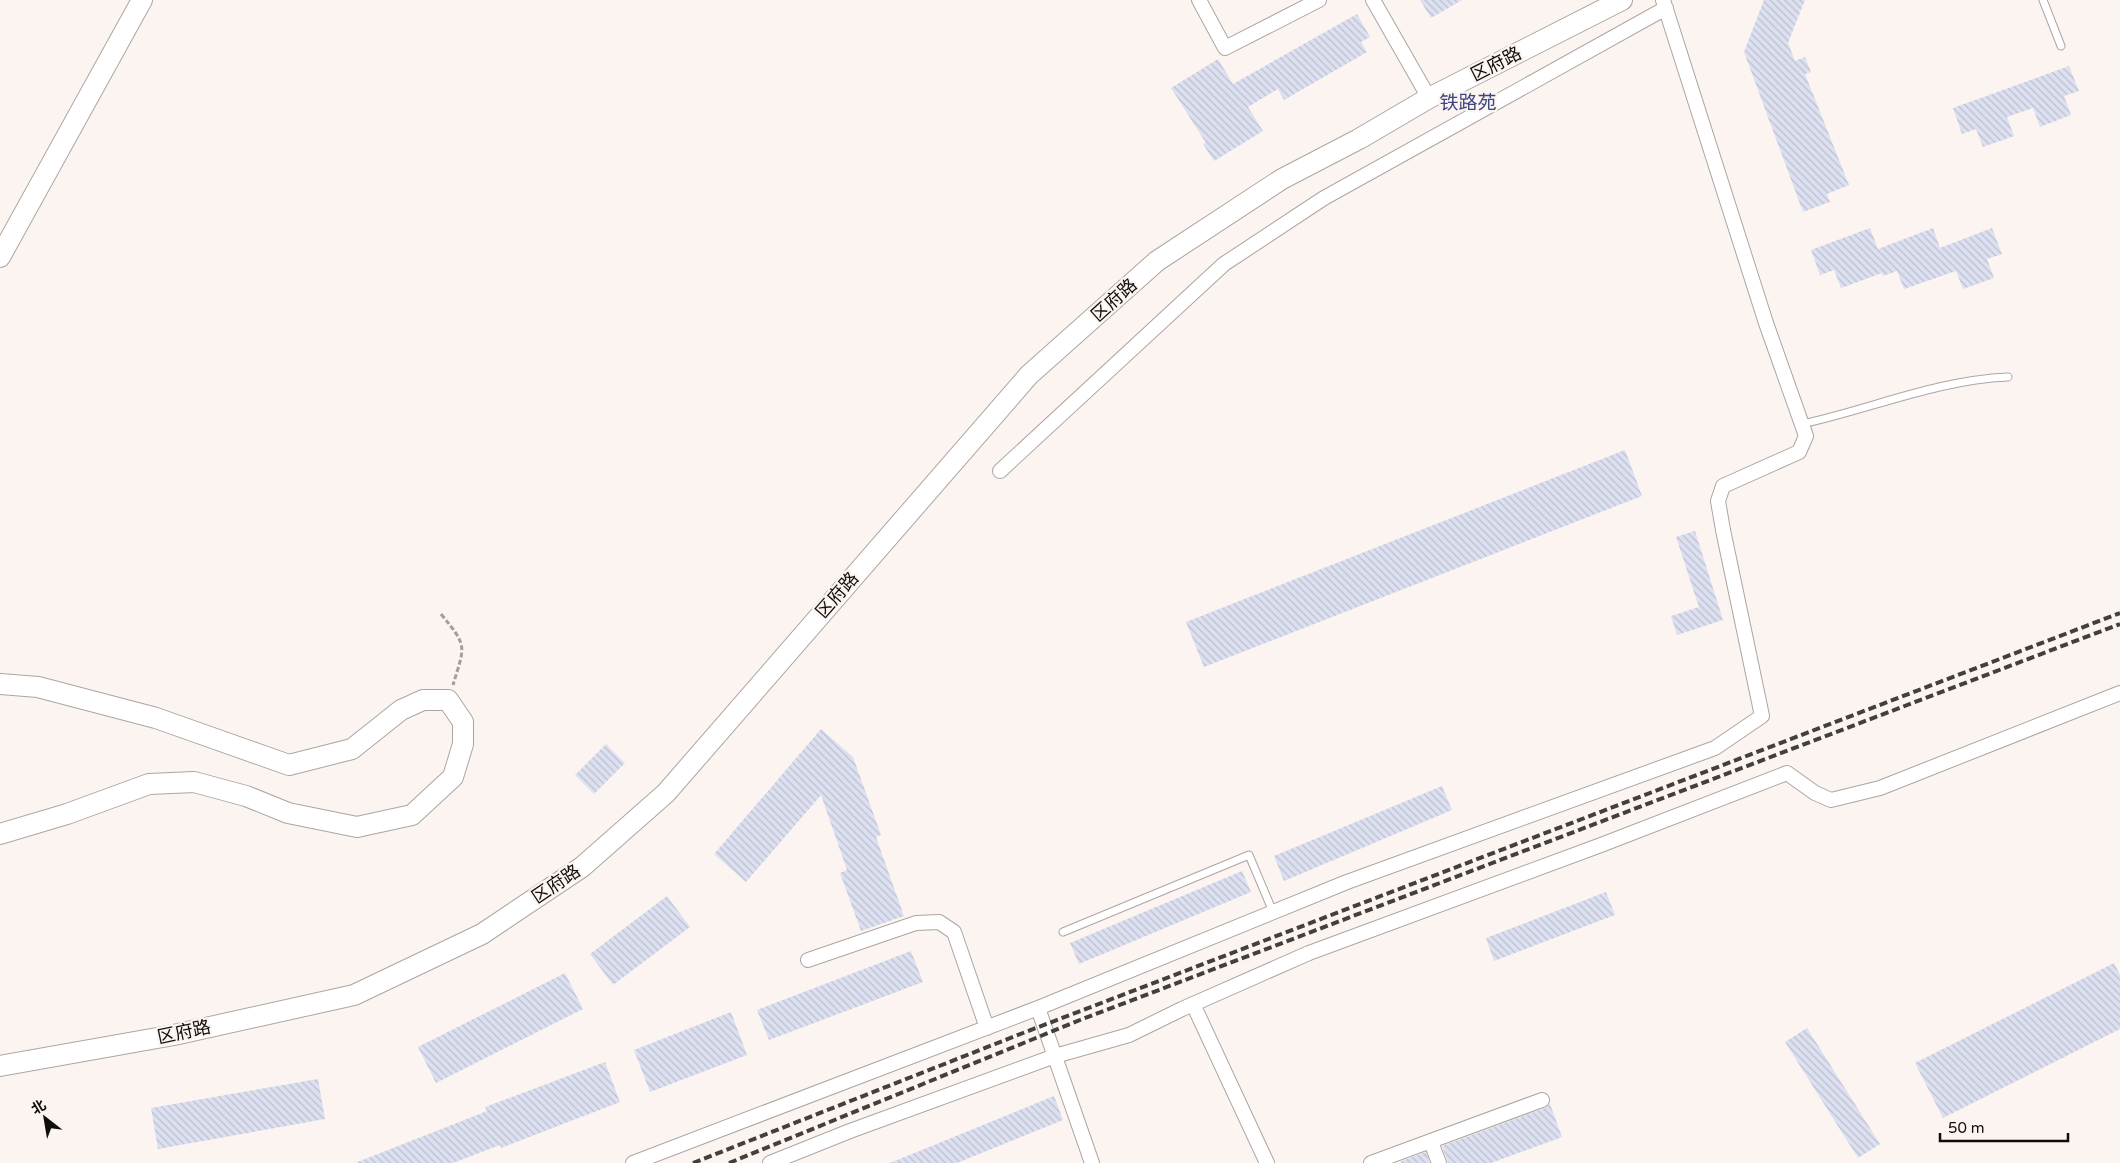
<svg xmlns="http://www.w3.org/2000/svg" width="2120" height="1163" font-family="'Varela Round','Noto Sans SC',sans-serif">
<defs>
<pattern id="building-back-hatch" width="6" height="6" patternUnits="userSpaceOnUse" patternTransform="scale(1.25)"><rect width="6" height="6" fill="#dce0f1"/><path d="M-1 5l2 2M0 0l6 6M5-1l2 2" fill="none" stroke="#bcbfcd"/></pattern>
</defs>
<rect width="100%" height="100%" fill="#fcf4f0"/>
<path fill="url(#building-back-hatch)" d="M1420 0H1462L1431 18Z
M1764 0H1805L1788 43 1795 61 1805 57 1811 72 1805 74 1849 185 1827 194 1830 202 1803 212 1744 52Z
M1357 14 1370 37 1361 42 1367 52 1284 100 1278 89 1248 107 1263 131 1214 161 1203 144 1206 143 1171 88 1218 59 1233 84Z
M2069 66 2079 91 2064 96 2071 115 2040 127 2033 108 2007 117 2014 136 1983 147 1976 129 1962 134 1953 108Z
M1870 228 1878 249 1933 228 1940 248 1992 228 2002 254 1987 259 1994 278 1963 289 1956 271 1904 289 1897 271 1883 276 1882 273 1841 288 1834 270 1820 275 1811 250Z
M1625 450 1642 496 1204 667 1186 622Z
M1695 531 1723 620 1677 635 1671 616 1699 607 1676 537Z
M821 729 853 757 881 835 876 837 904 916 861 931 840 873 847 870 821 795 746 882 714 854Z
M606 744 625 763 594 794 575 775Z
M1442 786 1452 810 1284 881 1274 856Z
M1242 871 1251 892 1079 964 1070 943Z
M1606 892 1615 915 1494 961 1486 938Z
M667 896 690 927 613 985 590 954Z
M911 951 923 982 769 1040 757 1010Z
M2114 963 2120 975V1029L1943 1118 1915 1063Z
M565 973 583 1009 436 1083 418 1047Z
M731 1012 747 1055 650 1092 634 1050Z
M1807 1028 1880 1144 1858 1158 1785 1042Z
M605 1062 620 1102 501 1148 500 1145 453 1163H355L487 1111 485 1107Z
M318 1079 325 1119 158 1149 151 1108Z
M1054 1096 1063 1120 957 1163H890Z
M1550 1104 1562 1137 1491 1163H1448L1442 1146 1545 1108Z
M1426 1152 1430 1163H1401V1161Z"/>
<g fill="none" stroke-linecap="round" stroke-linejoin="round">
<defs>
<path id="lane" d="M2043 0 2061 46
M1802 424C1871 409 1937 380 2008 377
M1063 932 1249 855 1273 912"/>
<path id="street" d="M1199 0 1225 48 1319 0
M1373 0 1429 98
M1000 471 1224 264 1324 198 1666 8
M808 960 916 923 939 922 954 932 987 1028
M1193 1004 1267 1163
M1038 1008 1092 1163
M1431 1142 1439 1163
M633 1163 1038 1008 1347 882 1715 748 1762 716 1723 530 1718 501 1723 486 1799 452 1806 436 1766 323 1663 0
M770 1163 850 1131 1055 1056 1129 1035 1182 1009 1309 953 1601 845 1787 773 1815 793 1831 800 1880 788 2120 693
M1371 1163 1542 1100"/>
<path id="secondary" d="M0 257 142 0
M0 684 38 687 156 718 289 765 352 749 401 710 423 700H448L463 722V744L453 777 412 815 357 827 288 813 246 796 194 782 149 784 67 814 0 834
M0 1066 174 1035 354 995 482 934 582 867 666 793 1029 375 1157 261 1282 179 1359 139 1429 98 1622 0"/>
</defs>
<use href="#lane" stroke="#ada5a2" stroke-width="9"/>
<use href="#street" stroke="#ada5a2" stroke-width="16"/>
<use href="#secondary" stroke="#ada5a2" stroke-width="22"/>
<path stroke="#a49e9b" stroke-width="3" stroke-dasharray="5 2.5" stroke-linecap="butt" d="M441 614C468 647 465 645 453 685"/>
<use href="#lane" stroke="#fff" stroke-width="7"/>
<use href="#street" stroke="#fff" stroke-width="14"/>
<use href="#secondary" stroke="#fff" stroke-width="20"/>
<path stroke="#423f3d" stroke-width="4" stroke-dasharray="8 4" stroke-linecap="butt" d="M693 1163 1023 1033 2120 613
M729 1163 1080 1020 2120 624"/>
</g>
<g text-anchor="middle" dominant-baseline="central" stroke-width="4.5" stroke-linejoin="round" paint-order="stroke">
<g font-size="18" fill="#100e0c" stroke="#fcf4f0">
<text transform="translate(1496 64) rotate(-27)">区府路</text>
<text transform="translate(1114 300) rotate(-42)">区府路</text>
<text transform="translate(837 595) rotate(-49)">区府路</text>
<text transform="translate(556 884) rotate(-34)">区府路</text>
<text transform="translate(184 1032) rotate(-12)">区府路</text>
</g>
<g font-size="19" fill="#3d4581" stroke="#fcf4f0">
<text x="1468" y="103">铁路苑</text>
</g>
</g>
<g transform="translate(45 1118) rotate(329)" stroke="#fcf4f0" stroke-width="4" paint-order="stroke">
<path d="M0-4L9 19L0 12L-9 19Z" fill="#100e0c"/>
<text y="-8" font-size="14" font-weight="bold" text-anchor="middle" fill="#100e0c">北</text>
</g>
<path d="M1940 1133v8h128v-8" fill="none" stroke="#100e0c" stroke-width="2.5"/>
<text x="1948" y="1133" font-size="15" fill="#100e0c" stroke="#fcf4f0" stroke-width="4" paint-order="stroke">50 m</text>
</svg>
